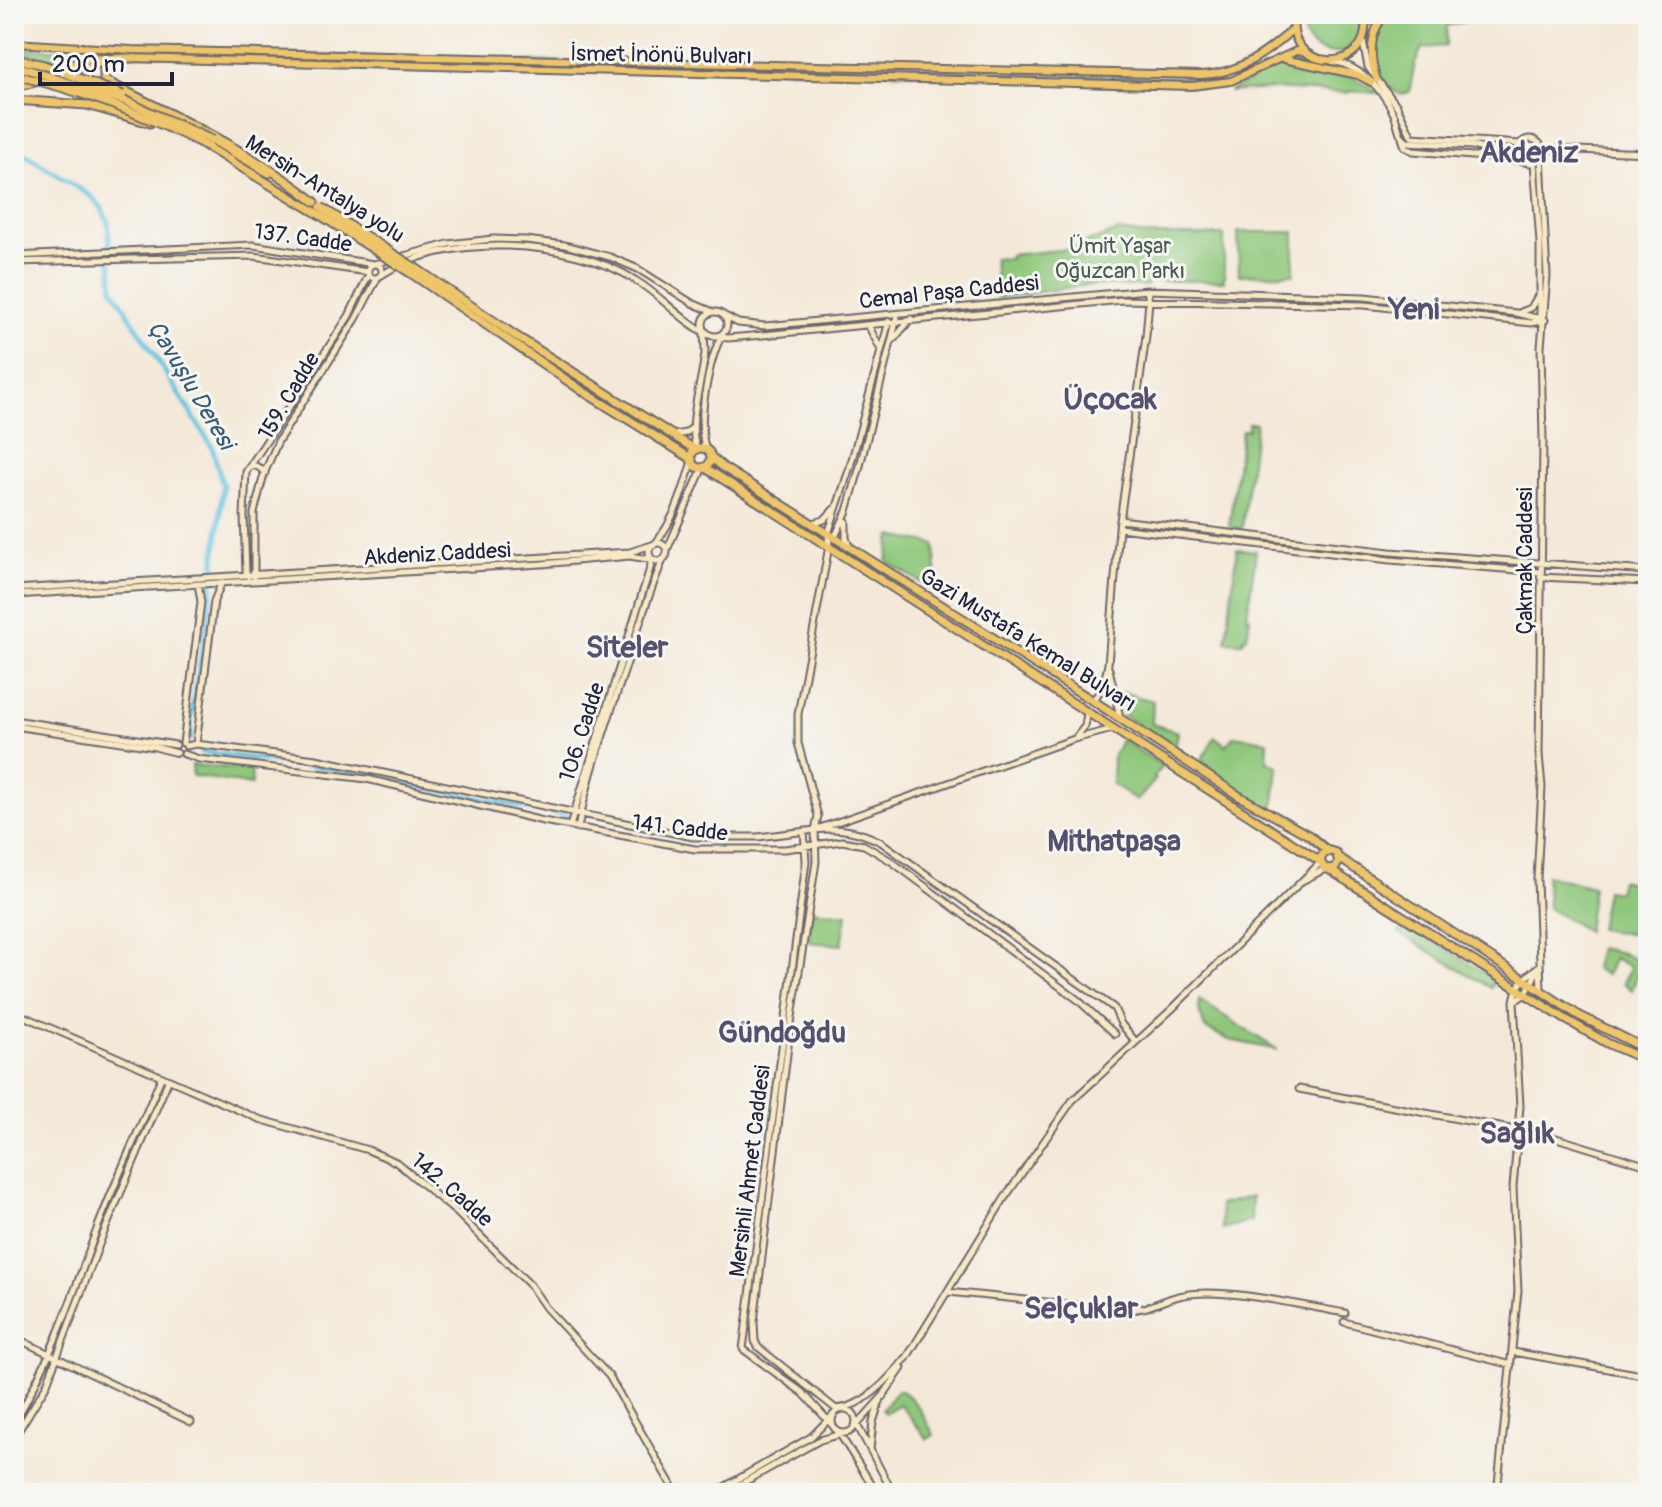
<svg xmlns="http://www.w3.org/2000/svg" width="1662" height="1507" font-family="Pangolin,sans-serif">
<rect width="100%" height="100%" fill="#f6f6f2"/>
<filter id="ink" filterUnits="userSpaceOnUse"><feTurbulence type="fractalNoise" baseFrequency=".0125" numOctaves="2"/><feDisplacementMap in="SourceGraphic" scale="16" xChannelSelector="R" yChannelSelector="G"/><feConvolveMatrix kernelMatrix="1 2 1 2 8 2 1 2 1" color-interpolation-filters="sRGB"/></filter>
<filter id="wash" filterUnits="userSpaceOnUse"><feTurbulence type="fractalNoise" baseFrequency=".006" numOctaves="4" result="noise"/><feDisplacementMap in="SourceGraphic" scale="32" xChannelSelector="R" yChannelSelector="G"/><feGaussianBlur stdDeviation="1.8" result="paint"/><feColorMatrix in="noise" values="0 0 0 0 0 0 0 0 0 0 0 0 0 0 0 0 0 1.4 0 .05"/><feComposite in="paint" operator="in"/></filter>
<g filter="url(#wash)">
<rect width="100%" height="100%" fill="#f4e9d8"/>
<path fill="#8ec77a" stroke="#58745a" stroke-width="2" d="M1304 14H1360C1376 65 1291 67 1304 14Z
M1392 14H1483V17L1447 26 1446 46 1422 48 1415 63 1409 92 1401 95C1394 91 1386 86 1381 79 1368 60 1374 26 1392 14Z
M14 48 1207 78 1228 75 1262 59 1263 62 1215 80 125 54 88 56 66 63 14 50Z
M1281 64C1313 64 1353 72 1378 93L1349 91 1348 93 1270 89 1229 92Z
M1118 231 1148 235H1224V281H1148L1147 286 1087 285 997 298 994 258 1010 259V255L1069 249Z
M1238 232H1294V274L1239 275Z
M1248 423H1256L1242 529 1229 527 1242 430H1248Z
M891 536 935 544 937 592 887 562Z
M1237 549 1256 551 1247 616 1250 617 1247 638H1244L1243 642 1226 641Z
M1124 693 1153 701 1152 724 1178 732 1175 750 1123 715Z
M1233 736 1268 741 1267 761 1278 766 1273 813 1210 772 1212 768 1201 760 1215 737 1227 745Z
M1122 739 1162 766 1154 777 1156 779 1137 801 1112 784 1113 756Z
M192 765 251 769 252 785 193 776Z
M1546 875 1593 887 1587 931 1548 908Z
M1621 880 1631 883 1637 918 1635 935 1599 929 1606 890 1618 892Z
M812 910 847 914 842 945 809 942Z
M1406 923 1495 980 1491 988 1399 933Z
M1599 948 1622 953 1642 962 1632 990 1623 983 1631 967 1614 958 1606 975 1594 968Z
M1199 1000 1278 1050 1229 1040 1205 1028 1199 1011Z
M1252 1196 1251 1221 1222 1229 1220 1205Z
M897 1390C915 1394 925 1420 934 1435L927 1439 900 1404 885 1413 882 1410Z"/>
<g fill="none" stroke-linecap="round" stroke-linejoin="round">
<path stroke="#64c4e2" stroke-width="5" d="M14 147 92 197 101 207 108 222 113 289 212 447 223 486 212 588 190 724 191 739
M201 752 335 769 577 818"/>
</g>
</g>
<g filter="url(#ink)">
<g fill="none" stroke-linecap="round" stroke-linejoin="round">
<defs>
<path id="secondary" d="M1363 42 1368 67 1397 106 1412 137 1521 144
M1331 61C1359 65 1382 88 1394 114 1399 125 1397 134 1407 142L1472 146 1486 150 1497 158 1525 161
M1402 138 1405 147 1413 151 1496 158
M1518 151a12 12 0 1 1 24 0a12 12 0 1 1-24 0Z
M1534 162 1540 243V319
M14 256 253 245 374 264 448 244 493 239 526 240 565 245 610 257 638 269 692 303 713 312
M14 262 254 256 368 272
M368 271a7 7 0 1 1 14 0a7 7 0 1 1-14 0Z
M380 276C444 232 571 239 635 280 662 296 681 321 709 335
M703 324a12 12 0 1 1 24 0a12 12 0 1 1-24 0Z
M1521 312 1531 308 1540 292
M723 315 738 323 765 326 1147 290 1364 297 1516 313 1545 320
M868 325 880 348
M716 336 728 338 763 335 1122 300 1364 305 1532 323 1545 320
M894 339 911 319
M674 435 686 433 693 427
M697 449C686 424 703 380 705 352 705 344 704 335 703 326
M706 450C696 423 709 358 723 333
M251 464 260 468 265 473
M1120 520 1390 552 1648 571
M846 521V538L849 546
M813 523 824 520 834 509
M1119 528 1390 560 1540 572
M834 539 847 511 859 470 897 318
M649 552a9 9 0 1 1 18 0a9 9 0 1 1-18 0Z
M655 544C675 519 683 491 692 461
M667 550 703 467
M248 576 246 574 244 515 246 472 349 316 369 274
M254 576V513L264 474 278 441 356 319 378 277
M1540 577 1648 582
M14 589 630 552 652 545
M14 595 542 564 630 556 654 560
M1109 669 1120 717
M1092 701 1103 688 1108 664 1119 528 1146 336 1149 301 1147 290
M14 720 176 745
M14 726 155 747 177 753
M1077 736 1085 726 1087 713
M183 743 201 602 198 584
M196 744 214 601 221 584
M186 746 196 744 316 759 693 837H758L815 830 816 862 790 1030 754 1322 755 1341 758 1347 836 1409C866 1407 889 1378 907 1357
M184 754 199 759 367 779 543 821 695 849H785L842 841 864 845 891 861 1078 1000 1115 1034
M570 826 651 565 650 557
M578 828C588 776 606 726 623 675 636 636 647 597 663 560
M820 828 1074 739 1113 729
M815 830 818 816 798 743V714L829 546 828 534 850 467 889 321
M815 830C840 827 859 831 881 842L1114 1008 1121 1024 1136 1042
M804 831 806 862 743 1349 803 1393 833 1426
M1302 881 1325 869
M1541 990 1537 879 1542 787 1539 754 1543 440 1541 347 1547 276 1541 155 1546 150 1554 149 1648 153
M1514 1001 1526 994 1539 967
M14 1012 259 1119 368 1150 396 1162 457 1213 530 1285 546 1308 609 1376 676 1493
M1299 1089 1553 1137 1648 1166
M948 1292 1124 1310C1153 1310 1160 1299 1184 1295 1225 1287 1303 1306 1345 1313
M1344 1322 1511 1365
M14 1337 191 1422
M1513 1352 1648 1376
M906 1359 1004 1199 1072 1101 1172 1009 1320 863
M832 1421a12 12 0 1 1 24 0a12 12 0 1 1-24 0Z
M14 1423C49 1364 71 1301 94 1237 114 1183 139 1131 161 1078
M856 1423 893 1493
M855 1427 883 1396 902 1368
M839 1433 877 1493
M14 1438 46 1386 102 1237 168 1081
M870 1450 873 1422 880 1401
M714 1493 811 1437 834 1414
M725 1493 820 1440 845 1433
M1497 1493 1518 1291 1513 1187 1520 1106 1514 1001C1517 983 1525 978 1538 967"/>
<path id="primary" d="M1295 14C1281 74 1377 77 1364 14
M1366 24 1373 14
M14 43 132 50 1201 75C1238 74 1267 53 1293 29
M129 58 1192 86 1231 81 1296 51 1305 52
M1284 59 1358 75 1371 82
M63 73 110 61
M1377 80C1369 58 1369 31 1386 14
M14 88 41 81"/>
<path id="highway" d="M113 61 104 69V80C177 118 250 150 315 202
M54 71 88 59 133 58
M14 83 35 78
M14 100 87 105 150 123
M212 140 269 173
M206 146 317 213
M417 269 516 336 696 450
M412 274 581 390 692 459
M691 458a10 10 0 1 1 20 0a10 10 0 1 1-20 0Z
M711 457 724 468 1098 704 1239 796 1310 836 1328 851
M704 467 1320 861 1325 869 1335 868 1339 861 1336 853 1330 851 1323 854 1320 861
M1339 858 1578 1015 1648 1050
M1330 870 1565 1019 1609 1044 1648 1061"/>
</defs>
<use href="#secondary" stroke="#6c6872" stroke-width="9"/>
<use href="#primary" stroke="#6c6872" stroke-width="10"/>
<use href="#highway" stroke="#6c6872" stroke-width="11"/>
<use href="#secondary" stroke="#f8e8c3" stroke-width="5"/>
<use href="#primary" stroke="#eec569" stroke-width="6"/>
<use href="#highway" stroke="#eec569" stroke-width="7"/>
<defs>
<path id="highway-bridge" d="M14 58 44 65 123 95
M14 65 128 102 212 140
M14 75C82 90 147 116 209 147
M321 207 417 269
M317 213 412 274"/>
</defs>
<use href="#highway-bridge" stroke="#6c6872" stroke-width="11" stroke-linecap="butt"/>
<use href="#highway-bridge" stroke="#eec569" stroke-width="7"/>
</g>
</g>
<g text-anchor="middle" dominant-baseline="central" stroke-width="6" stroke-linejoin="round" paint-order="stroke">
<g font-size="22" fill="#22223b" stroke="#f6f6f2">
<text transform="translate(661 55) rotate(1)">İsmet İnönü Bulvarı</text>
<text transform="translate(325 189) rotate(32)">Mersin-Antalya yolu</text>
<text transform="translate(303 238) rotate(8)">137. Cadde</text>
<text transform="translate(949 292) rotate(-6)">Cemal Paşa Caddesi</text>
<text transform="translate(289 396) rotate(-59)">159. Cadde</text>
<text transform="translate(437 554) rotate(-3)">Akdeniz Caddesi</text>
<text transform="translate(1525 561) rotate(-90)">Çakmak Caddesi</text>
<text transform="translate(1028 640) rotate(32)">Gazi Mustafa Kemal Bulvarı</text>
<text transform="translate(582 732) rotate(-72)">106. Cadde</text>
<text transform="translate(680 828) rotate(7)">141. Cadde</text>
<text transform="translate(750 1171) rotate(-83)">Mersinli Ahmet Caddesi</text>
<text transform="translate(452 1190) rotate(41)">142. Cadde</text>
</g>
<g font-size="22" fill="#485c51" stroke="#f6f6f2">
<text x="1120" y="246">Ümit Yaşar<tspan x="1120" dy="25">Oğuzcan Parkı</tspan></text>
</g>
<g font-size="24" font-style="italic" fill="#395b75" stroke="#f6f6f2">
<text transform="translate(191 385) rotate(59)">Çavuşlu Deresi</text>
</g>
<g font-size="30" font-weight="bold" fill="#564f70" stroke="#f6f6f2">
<text x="1529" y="152">Akdeniz</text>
<text x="1414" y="309">Yeni</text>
<text x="1110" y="399">Üçocak</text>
<text x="627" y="647">Siteler</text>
<text x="1114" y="841">Mithatpaşa</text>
<text x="782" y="1032">Gündoğdu</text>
<text x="1517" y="1133">Sağlık</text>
<text x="1081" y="1308">Selçuklar</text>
</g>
</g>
<rect width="1662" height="1507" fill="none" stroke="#f6f6f2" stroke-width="48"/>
<path d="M40 72v12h132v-12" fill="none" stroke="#22223b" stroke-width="4"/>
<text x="52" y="72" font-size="24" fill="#22223b" stroke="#f6f6f2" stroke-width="6" paint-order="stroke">200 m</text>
</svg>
